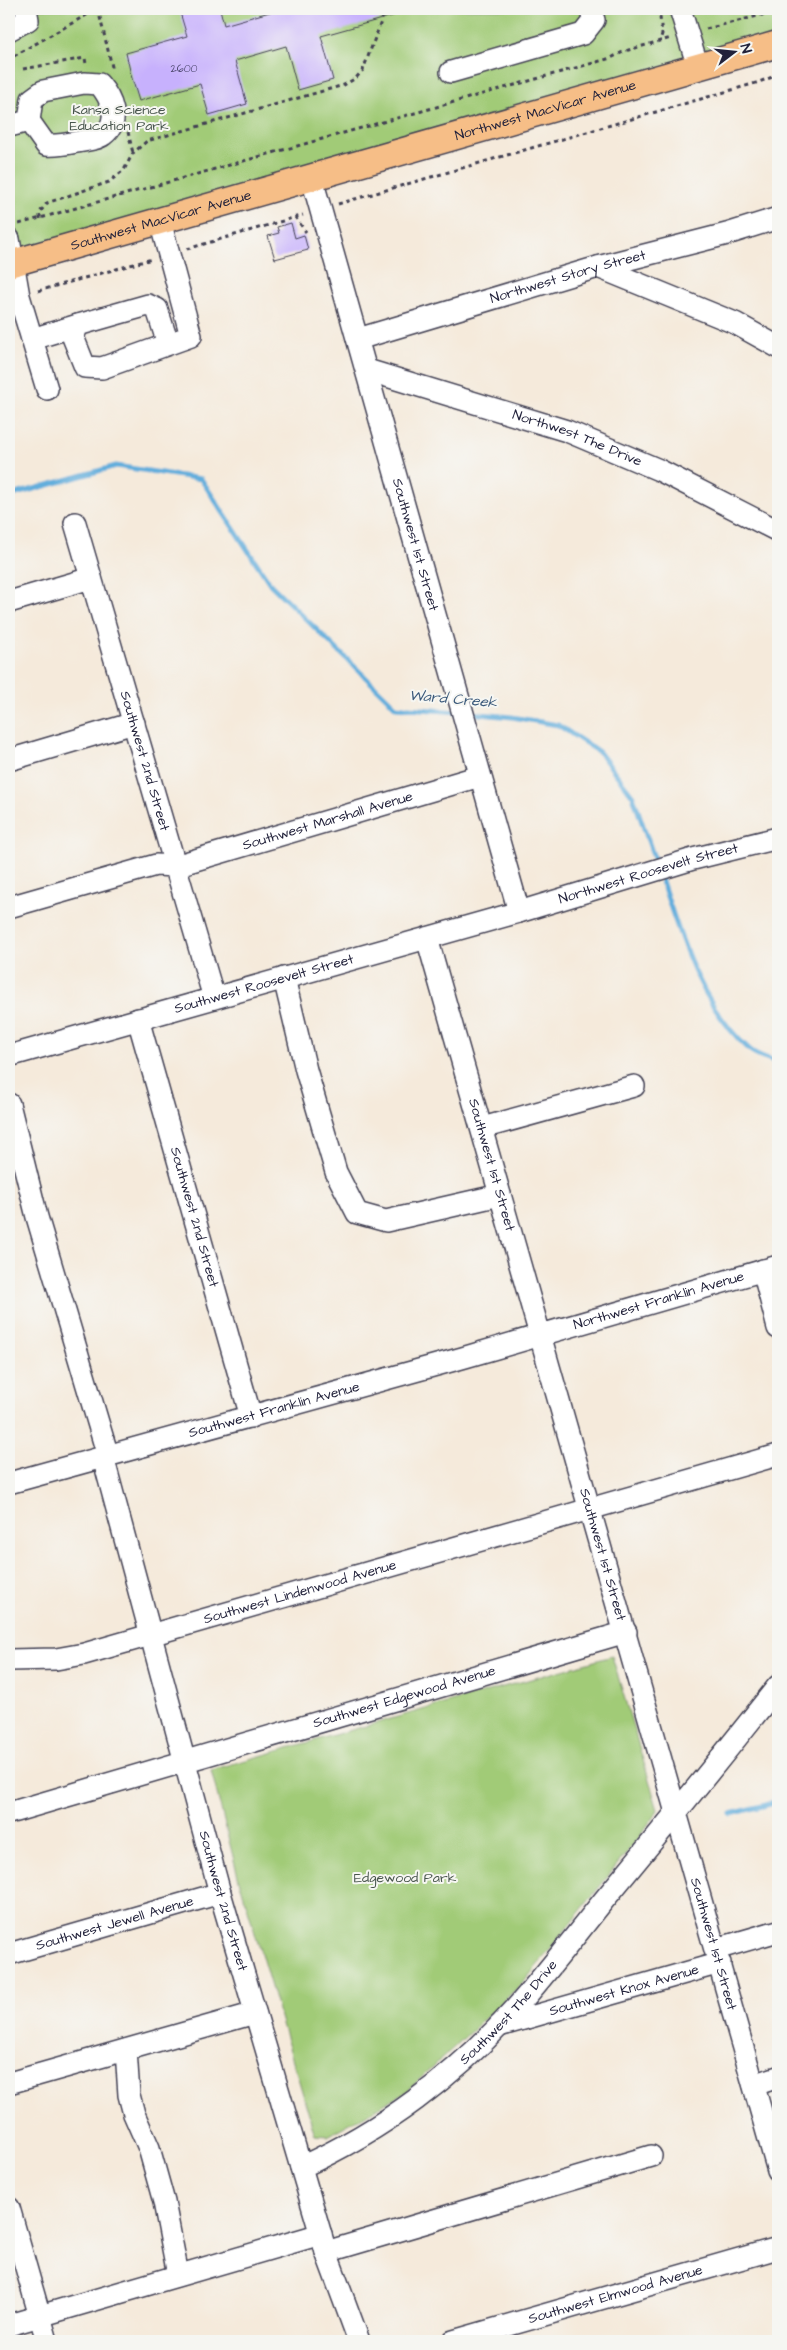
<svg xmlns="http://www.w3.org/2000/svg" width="787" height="2350" font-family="'Architects Daughter',sans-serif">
<rect width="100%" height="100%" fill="#f6f6f2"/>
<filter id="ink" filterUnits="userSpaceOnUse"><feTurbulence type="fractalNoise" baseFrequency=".02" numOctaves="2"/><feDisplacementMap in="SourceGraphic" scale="10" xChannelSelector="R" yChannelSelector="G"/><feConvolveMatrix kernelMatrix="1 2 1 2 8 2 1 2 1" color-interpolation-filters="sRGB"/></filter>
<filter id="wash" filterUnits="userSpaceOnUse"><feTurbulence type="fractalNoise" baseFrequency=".0096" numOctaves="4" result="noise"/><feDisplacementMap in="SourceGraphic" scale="20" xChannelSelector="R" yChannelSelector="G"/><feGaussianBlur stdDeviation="1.12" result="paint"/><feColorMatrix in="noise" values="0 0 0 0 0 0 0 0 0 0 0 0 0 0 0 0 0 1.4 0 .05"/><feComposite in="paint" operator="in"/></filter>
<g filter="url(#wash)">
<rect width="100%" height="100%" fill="#f5eadb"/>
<path fill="#a1cb77" stroke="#627659" d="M9 9H778V42L14 262 9 241Z
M612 1656 658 1810 640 1836 524 1982 406 2092 327 2136 315 2135 238 1876 211 1770Z"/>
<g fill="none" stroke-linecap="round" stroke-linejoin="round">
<path stroke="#64aedc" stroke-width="5" d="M9 496 116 466 201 479 271 585 396 707 458 712
M469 713 512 717 558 725 599 752 633 796 656 864
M660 875C680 936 700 1006 750 1050 757 1056 770 1059 778 1063
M731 1814 778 1802"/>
</g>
<g id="blocks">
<path fill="#c7b1fd" d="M179 9H220L224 25 280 9H402L403 13 321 36 333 80 298 90 286 46 235 61 247 104 209 115 200 84 139 101 131 75 126 53 187 36Z
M291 223 295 238 304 235 308 250 275 259 268 236 279 233 277 227Z"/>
</g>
</g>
<g filter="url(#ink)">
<use href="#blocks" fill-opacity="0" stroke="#424053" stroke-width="1"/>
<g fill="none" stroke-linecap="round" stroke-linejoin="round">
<defs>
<g id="minor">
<path d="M680 9 698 67"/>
<path d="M9 30 28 20 26 9"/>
<path d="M451 72 583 34 594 20 590 9"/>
<path d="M84 83 99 84C111 98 122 121 103 135 97 140 85 140 77 142 67 144 57 146 46 145L29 121 32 99 43 91Z"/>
<path d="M9 126 29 121"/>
<path id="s1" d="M312 179 519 912"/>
<path d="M160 221 191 336 102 368 85 367 73 337 78 325 148 305 157 309 168 344"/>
<path d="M9 239 19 296 47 389"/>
<path d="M598 267 735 323 778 347"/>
<path d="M32 339 78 325"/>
<path id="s2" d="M358 339 598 267 727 234 778 218"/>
<path id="s3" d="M367 370 567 431 659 470 778 531"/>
<path id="s4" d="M75 523 214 998"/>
<path d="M9 602 91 578"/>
<path d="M9 760 134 723"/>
<path id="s5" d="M9 907 156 865 175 866 480 776"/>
<path id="s6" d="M427 938 778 2171"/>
<path d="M284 978 306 1070 336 1172 357 1213 386 1221 500 1195"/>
<path id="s7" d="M138 1019 251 1417"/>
<path id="s8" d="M9 1056 519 912 693 859 778 838"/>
<path d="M9 1104 37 1217 108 1456"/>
<path d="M482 1128 634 1086"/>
<path d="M763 1270 778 1328"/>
<path id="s9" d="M103 1457 220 1893 326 2252 359 2341"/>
<path id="s10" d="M9 1483 462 1358 778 1266"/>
<path id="s11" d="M9 1660 56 1659 84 1654 778 1455"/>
<path id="s12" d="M9 1813 626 1632"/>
<path d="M716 1949 778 1931"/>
<path id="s13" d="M9 1954 220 1893"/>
<path id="s14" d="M499 2026 720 1963"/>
<path d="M126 2050 129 2095 134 2114 149 2148 164 2202 178 2275"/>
<path d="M9 2083 255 2013"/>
<path d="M754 2085 778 2077"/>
<path id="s15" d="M301 2167C382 2131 456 2075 515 2009 546 1974 575 1936 604 1900 663 1829 721 1758 778 1686"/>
<path d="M9 2208 47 2341"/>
<path d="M326 2252 651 2156"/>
<path d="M9 2325 321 2234"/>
<path id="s16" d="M453 2341 778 2248"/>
</g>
<g id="major">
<path id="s17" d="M9 264 778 44"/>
</g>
</defs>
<use href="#minor" stroke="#424053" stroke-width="24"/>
<use href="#major" stroke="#424053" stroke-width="29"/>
<path stroke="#424053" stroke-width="3" stroke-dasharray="4 4" stroke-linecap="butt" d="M98 9 113 71
M659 9 662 34 660 40
M706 29 778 11
M14 56 97 9
M23 69 85 58 86 64
M128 132 133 153
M338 204 756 83 778 75
M295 217 306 232
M40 219V212L47 203 109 182 124 170 133 153 147 141 344 85 356 78 363 70 382 19 379 9
M19 224 611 58 625 51 671 38
M187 249 303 215
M38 291 152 259"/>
<use href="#minor" stroke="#fff" stroke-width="21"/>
<use href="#major" stroke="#f6be87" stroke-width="26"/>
</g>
</g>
<g text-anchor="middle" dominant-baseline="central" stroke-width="4" stroke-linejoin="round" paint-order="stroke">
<g font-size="11" fill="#4b466c">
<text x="184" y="68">2600</text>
</g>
<g font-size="14" fill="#48554d" stroke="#f6f6f2">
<text x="119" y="110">Kansa Science<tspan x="119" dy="16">Education Park</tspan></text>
<text x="405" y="1878">Edgewood Park</text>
</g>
<g font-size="14" fill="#22223b" stroke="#f6f6f2">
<text stroke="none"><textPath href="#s17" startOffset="558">Northwest MacVicar Avenue</textPath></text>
<text stroke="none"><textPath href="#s17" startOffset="158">Southwest MacVicar Avenue</textPath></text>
<text stroke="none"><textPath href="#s2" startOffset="219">Northwest Story Street</textPath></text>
<text stroke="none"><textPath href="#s3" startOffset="221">Northwest The Drive</textPath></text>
<text stroke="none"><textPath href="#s1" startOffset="380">Southwest 1st Street</textPath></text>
<text stroke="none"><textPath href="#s4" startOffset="248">Southwest 2nd Street</textPath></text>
<text stroke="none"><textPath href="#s5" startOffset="331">Southwest Marshall Avenue</textPath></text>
<text stroke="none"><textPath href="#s8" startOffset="665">Northwest Roosevelt Street</textPath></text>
<text stroke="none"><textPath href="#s8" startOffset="265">Southwest Roosevelt Street</textPath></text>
<text stroke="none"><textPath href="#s6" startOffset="236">Southwest 1st Street</textPath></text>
<text stroke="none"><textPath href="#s7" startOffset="206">Southwest 2nd Street</textPath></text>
<text stroke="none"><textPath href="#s10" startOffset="675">Northwest Franklin Avenue</textPath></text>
<text stroke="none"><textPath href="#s10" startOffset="275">Southwest Franklin Avenue</textPath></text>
<text stroke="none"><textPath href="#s6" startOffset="641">Southwest 1st Street</textPath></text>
<text stroke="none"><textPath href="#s11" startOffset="300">Southwest Lindenwood Avenue</textPath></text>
<text stroke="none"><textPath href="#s12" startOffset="412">Southwest Edgewood Avenue</textPath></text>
<text stroke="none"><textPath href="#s9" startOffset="460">Southwest 2nd Street</textPath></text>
<text stroke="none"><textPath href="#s13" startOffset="110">Southwest Jewell Avenue</textPath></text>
<text stroke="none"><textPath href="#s6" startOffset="1046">Southwest 1st Street</textPath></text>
<text stroke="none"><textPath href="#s14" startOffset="130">Southwest Knox Avenue</textPath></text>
<text stroke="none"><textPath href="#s15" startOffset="261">Southwest The Drive</textPath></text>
<text stroke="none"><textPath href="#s16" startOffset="169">Southwest Elmwood Avenue</textPath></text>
</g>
<g font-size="15" font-style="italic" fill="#3c5a7b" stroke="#f6f6f2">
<text transform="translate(453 699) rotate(5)">Ward Creek</text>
</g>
</g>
<rect width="787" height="2350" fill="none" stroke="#f6f6f2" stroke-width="30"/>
<g transform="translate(734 52) rotate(74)" stroke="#f6f6f2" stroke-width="4" paint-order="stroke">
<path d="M0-4L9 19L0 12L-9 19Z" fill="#22223b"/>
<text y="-8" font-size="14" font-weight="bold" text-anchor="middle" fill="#22223b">N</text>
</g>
</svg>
